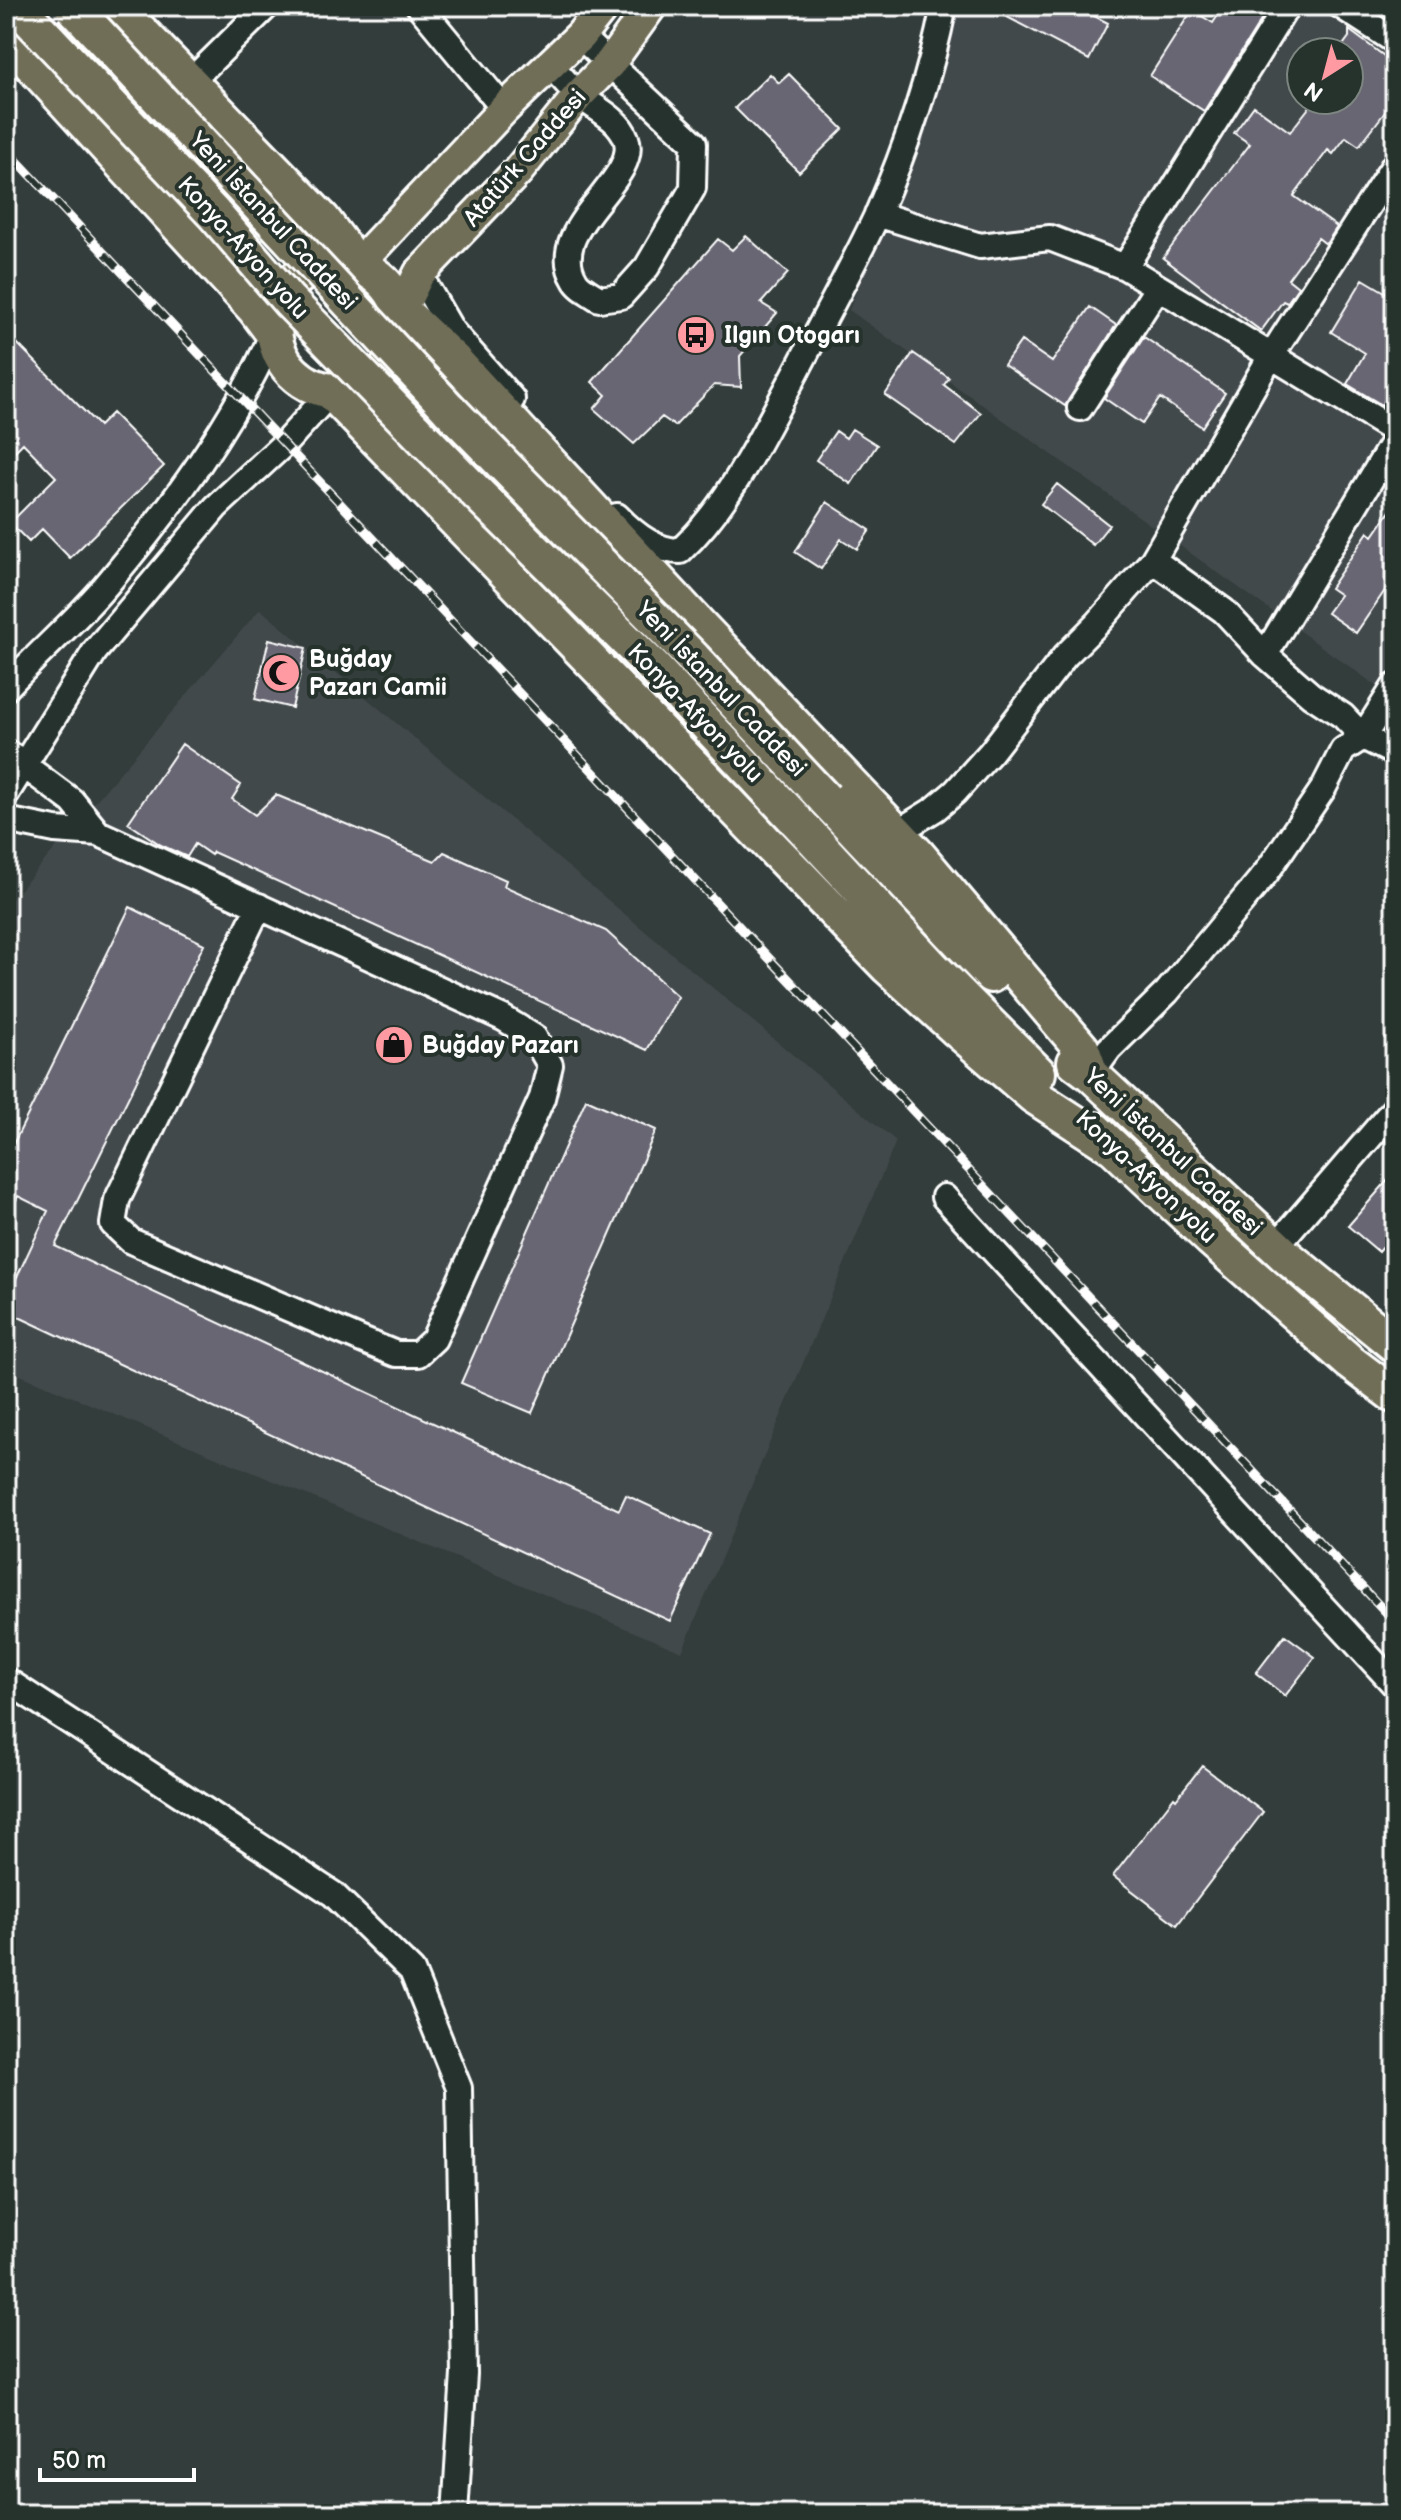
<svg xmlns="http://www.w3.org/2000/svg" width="1401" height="2520" font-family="'Balsamiq Sans',sans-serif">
<rect width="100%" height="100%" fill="#333d3b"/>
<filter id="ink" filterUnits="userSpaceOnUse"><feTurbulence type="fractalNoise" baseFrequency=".0125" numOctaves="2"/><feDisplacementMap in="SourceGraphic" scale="16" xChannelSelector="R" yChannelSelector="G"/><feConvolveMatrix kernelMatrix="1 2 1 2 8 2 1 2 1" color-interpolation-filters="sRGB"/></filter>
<g filter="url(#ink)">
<path fill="#43494c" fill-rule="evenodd" d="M954 6H1395V699L849 310 908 168ZM1301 52H1349V100H1301Z
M260 609 896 1141 682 1652 6 1369V949L11 900Z"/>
<path fill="#686673" stroke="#fff" stroke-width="2" d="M986 6H1075L1108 23 1089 60Z
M1224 6H1252L1265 14 1204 111 1150 76 1192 10 1213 23Z
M1349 30 1395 64V99L1359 146 1346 137 1333 154 1328 150 1294 196 1337 227 1326 244 1318 238 1288 279 1298 287 1287 303 1283 301 1261 331 1163 258 1250 144 1234 133 1254 106 1290 132 1315 100H1349V52H1338L1349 37Z
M770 74 779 83 789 74 843 129 799 172 735 108Z
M746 236 788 273 761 303 777 313 740 356 741 387 714 385 675 426 662 417 634 444 594 409 606 395 592 382 718 239 732 250Z
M1363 279 1395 298V383L1382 405 1347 384 1365 353 1331 332Z
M1090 307 1116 325 1065 406 1004 365 1021 341 1052 362Z
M6 332 99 426 112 413 164 466 70 558 42 529 29 542 10 523 56 477 23 443 6 460Z
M1144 337 1225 393 1202 427 1160 398 1142 424 1104 398Z
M913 353 949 378 944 385 981 413 956 445 885 395Z
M852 429 877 445 851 484 816 460 836 431 846 438Z
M1057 484 1109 525 1093 545 1041 504Z
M827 502 870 530 857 549 841 539 821 569 795 552Z
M1395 504V590L1388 586 1356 633 1327 613 1340 595 1330 588 1368 532 1373 536Z
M269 639 306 648 292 708 255 699Z
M182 744 241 785 232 799 255 815 276 795 435 861 444 852 506 880 504 886 606 931 678 997 647 1050 213 852 211 855 195 844 187 857 161 845 128 823Z
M130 907 204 944 55 1246 619 1510 626 1495 710 1534 670 1621 6 1311V1300L48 1211 18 1196 6 1220V1159Z
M586 1099 656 1130 532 1413 461 1383Z
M1395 1172V1233L1379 1252 1348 1226Z
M1285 1635 1315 1657 1285 1696 1256 1673Z
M1202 1766 1263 1812 1177 1925 1113 1876 1174 1797 1176 1799Z"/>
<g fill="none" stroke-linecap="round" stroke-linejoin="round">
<defs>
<path id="minor" d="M419 6 504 109
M1341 6 1395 41
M551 66C561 76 570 88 581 97 597 109 619 119 626 138 642 180 543 228 575 280 579 288 591 293 599 299L621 296 647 267 693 188 694 143 580 36
M189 83 267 6
M877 214 980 246 1050 238 1125 267 1395 431
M1125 267 1287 6
M419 274 452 331 512 399
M1080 408 1158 287
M617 516C634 534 655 551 680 551 730 504 761 437 793 378 821 324 851 270 877 215 906 149 930 77 944 6
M1153 560 1224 611 1265 655 1311 695 1343 716 1363 737 1395 753
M1265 655 1395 439
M6 688C39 652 77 620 108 583 172 507 233 424 273 333
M6 752 72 801 98 833
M6 794 95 651 216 507 285 443 331 392
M6 820 55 830 98 833 503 1018 534 1037 550 1065 542 1098 434 1339 418 1354H396L364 1341 131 1241 113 1224 117 1200 259 906
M896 833 935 809 955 792 991 752 1065 656 1098 623 1153 560 1271 356 1395 164
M1091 1074 1109 1049 1167 992 1266 873 1323 789 1343 750 1363 737 1395 686
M944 1197 1395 1685
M1276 1246 1395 1108
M6 1680 333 1894 412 1971 459 2088 464 2374 455 2514"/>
<path id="major" d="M357 265 504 109 580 36 604 6
M401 310 419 274 518 171 579 95 610 63 651 6"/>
<path id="highway" d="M116 6 323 220 357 265
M6 37 255 309 273 333
M274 327a64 64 0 1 1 128 0a64 64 0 1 1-128 0Z
M401 310 454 360 701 627 917 854 1082 1049 1091 1074
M331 392 888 967 955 1028 1034 1096 1111 1146
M825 799 991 975
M795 819 933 968 1038 1073
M1075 1062 1091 1074 1287 1257 1395 1345
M1095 1130 1211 1239 1350 1362 1395 1396"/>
</defs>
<use href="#minor" stroke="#fff" stroke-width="30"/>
<use href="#major" stroke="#fff" stroke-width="36"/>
<use href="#highway" stroke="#fff" stroke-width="40"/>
<use href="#minor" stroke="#26332d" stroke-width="24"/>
<use href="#major" stroke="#716e59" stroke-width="30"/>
<use href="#highway" stroke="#716e59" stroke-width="34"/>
<defs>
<path id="rail" d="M6 149 1395 1622"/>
</defs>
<use href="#rail" stroke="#fff" stroke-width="9"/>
<use href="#rail" stroke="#26332d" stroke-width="6" stroke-dasharray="18" stroke-linecap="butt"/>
<defs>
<path id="highway-bridge" d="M17 6 214 214 289 301 478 494 653 667 795 819
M72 6 448 408 694 659 825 799"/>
</defs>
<use href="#highway-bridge" stroke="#fff" stroke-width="40" stroke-linecap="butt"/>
<use href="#highway-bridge" stroke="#716e59" stroke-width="34"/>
</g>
</g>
<defs>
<symbol id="bus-disc" viewBox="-11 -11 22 22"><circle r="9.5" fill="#ff9aa2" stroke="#26332d"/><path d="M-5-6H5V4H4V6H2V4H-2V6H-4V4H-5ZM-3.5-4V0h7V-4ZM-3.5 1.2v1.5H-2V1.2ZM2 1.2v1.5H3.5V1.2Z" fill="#111"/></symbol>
<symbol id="mosque-disc" viewBox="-11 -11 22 22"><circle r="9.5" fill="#ff9aa2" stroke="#26332d"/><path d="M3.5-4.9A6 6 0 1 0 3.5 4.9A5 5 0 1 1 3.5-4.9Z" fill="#111"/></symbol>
<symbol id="shop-disc" viewBox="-11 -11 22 22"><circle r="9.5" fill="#ff9aa2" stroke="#26332d"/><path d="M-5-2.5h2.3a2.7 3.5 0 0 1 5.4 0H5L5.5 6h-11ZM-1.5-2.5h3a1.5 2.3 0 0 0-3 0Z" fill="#111"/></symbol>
</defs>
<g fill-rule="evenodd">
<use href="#bus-disc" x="674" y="313" width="44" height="44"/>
<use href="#mosque-disc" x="259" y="651" width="44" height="44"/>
<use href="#shop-disc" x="372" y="1023" width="44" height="44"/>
</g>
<g text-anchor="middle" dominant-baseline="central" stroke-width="8" stroke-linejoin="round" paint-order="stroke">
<g font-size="24" fill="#fff" stroke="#26332d">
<text transform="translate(525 158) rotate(-49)">Atatürk Caddesi</text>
<text transform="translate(273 221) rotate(47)">Yeni İstanbul Caddesi</text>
<text transform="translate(243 248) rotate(48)">Konya-Afyon yolu</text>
<text transform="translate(721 689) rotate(46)">Yeni İstanbul Caddesi</text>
<text transform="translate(695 713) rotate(46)">Konya-Afyon yolu</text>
<text transform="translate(1173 1152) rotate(43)">Yeni İstanbul Caddesi</text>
<text transform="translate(1146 1177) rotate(43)">Konya-Afyon yolu</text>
</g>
<g font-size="24" font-weight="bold" fill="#fff" stroke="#26332d" text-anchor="start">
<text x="724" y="335">Ilgın Otogarı</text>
<text x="309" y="659">Buğday<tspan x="309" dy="28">Pazarı Camii</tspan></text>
<text x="422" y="1045">Buğday Pazarı</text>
</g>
</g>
<rect width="1401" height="2520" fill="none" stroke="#26332d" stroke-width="32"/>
<rect x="16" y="16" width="1369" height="2488" fill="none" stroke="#fff" stroke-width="3" filter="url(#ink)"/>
<g transform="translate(1325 76) rotate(216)"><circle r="38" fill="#26332d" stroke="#7d8581" stroke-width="2"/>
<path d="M0-6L14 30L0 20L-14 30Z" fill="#ff9aa2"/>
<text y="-12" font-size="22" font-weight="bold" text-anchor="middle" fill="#ffffff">N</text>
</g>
<path d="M40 2468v12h154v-12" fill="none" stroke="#ffffff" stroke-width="4"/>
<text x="52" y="2468" font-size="24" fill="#ffffff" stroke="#26332d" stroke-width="6" paint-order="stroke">50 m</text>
</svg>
